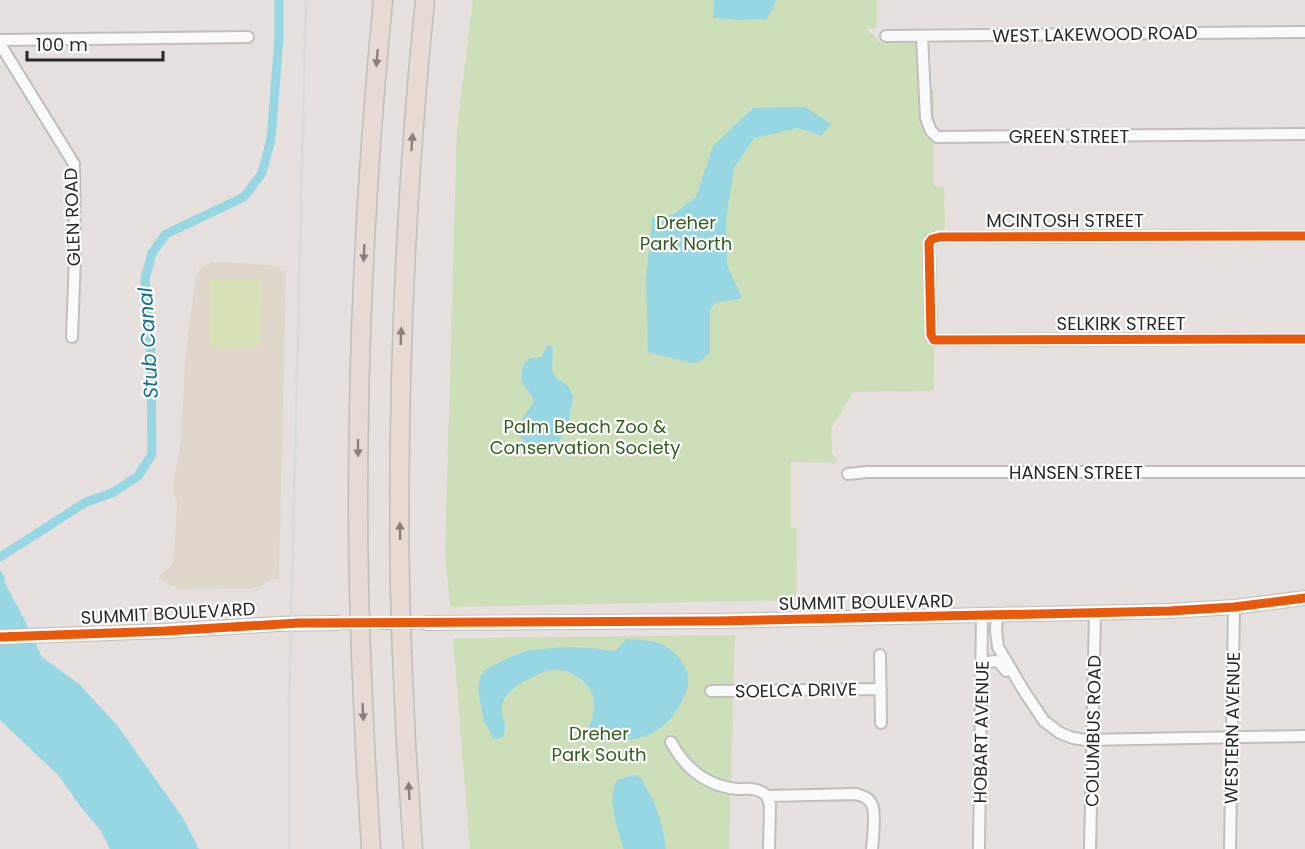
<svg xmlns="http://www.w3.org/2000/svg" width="1305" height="849" font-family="Poppins,sans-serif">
<rect width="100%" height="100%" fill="#e6e1de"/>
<path fill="#e0d7cc" d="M212 262 271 265 286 272 279 578 272 579 261 586 249 589 190 588 184 591 158 579 161 574 171 566 174 560 177 502 174 495V479L181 442 185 361 195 280 200 268Z"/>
<path fill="#cddfb9" d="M473 0H877V28L867 29 880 42 926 41 929 90H934V186L944 187 945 229 935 230 934 391 853 392 831 429 832 453 838 463 791 462V528H797L796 600 450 607 445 553 457 128Z
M735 635 729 849H470L453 638Z"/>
<path fill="#d7e2b6" d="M211 279 261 280 260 348 210 347Z"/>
<path fill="#96d7e3" d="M714 0H776V2L767 19 736 20 713 18Z
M805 107 831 124 821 136 798 128 754 138 734 168 726 220 727 265 742 298 715 303 710 310V353L699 362 691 363 648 352 646 278 652 218 674 214 696 197 713 146 753 108Z
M548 345 553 348 552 370 556 378 568 386 573 396 568 427 556 446C539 449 534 449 521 438 519 421 524 415 534 402 532 393 528 392 524 385 519 377 522 362 531 358 534 357 538 358 541 357Z
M0 570 4 576 5 583 22 615 42 657 79 684 117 725 183 818 199 849H110L101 831 80 806 59 776 0 720Z
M626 639C637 639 648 640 658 643 674 648 691 668 688 685 688 689 685 694 683 698 677 712 667 725 654 732 641 740 623 741 609 741 599 741 589 741 586 731 598 713 598 691 579 678 572 673 563 669 553 670 543 671 533 677 523 682 515 687 504 694 502 705 500 712 505 720 505 727 505 730 504 733 504 736L498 739 493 738 484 721 478 690 480 677 485 670 506 659 526 651 565 647 592 648 610 651 617 650Z
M633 775 640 777C656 803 662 819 666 849H624C618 830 606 799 617 780Z"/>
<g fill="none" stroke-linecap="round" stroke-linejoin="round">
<path stroke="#96d7e3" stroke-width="9" d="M0 557 86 502 112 493 138 476 152 454 151 353 145 279 152 253 166 234 244 197 262 173 271 139 279 38V0"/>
<path stroke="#c0bcba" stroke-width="14" stroke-dasharray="14 7" stroke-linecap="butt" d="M337 623H427"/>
<defs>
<path id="street" d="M886 36 1305 32
M922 36 926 118 931 131 937 137 1305 134
M0 40 248 37
M0 44 74 164 75 256 72 337
M1305 236 940 237 932 239 929 243 931 335 934 340 1305 339
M848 474 867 472H1305
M997 615 996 631 998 647 1024 691 1044 721 1060 733 1073 738 1086 740 1305 736
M880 655 881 723
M987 662 998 661 1006 671
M711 691 881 689
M671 742C685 768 707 786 737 789 749 789 758 787 767 796L856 794C863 796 869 798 872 805 876 813 873 839 872 849
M767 796 770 805 769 849
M979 849 982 616
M1090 849 1095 613
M1230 849 1234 607"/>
<path id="secondary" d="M427 623 718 621 1169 611 1234 607 1305 598
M0 637 165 631 278 624 337 623"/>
<path id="highway" d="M359 590C355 392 364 197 383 0
M400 590C397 393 405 196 425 0
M402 653 406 743 413 849
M361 654 365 746 371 849"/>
</defs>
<use href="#street" stroke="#c0bebf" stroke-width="14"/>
<use href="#secondary" stroke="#c0bebf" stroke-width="16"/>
<use href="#highway" stroke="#bfbdbc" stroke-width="21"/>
<use href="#street" stroke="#fbfafa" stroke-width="10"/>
<use href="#secondary" stroke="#fbfafa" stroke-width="14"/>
<use href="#highway" stroke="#e7d9d4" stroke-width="18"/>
<path stroke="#dddcdd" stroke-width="3" d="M289 849V704L306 0"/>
<defs>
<path id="highway-bridge" d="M359 590 361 654
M400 590 402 653"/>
</defs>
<use href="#highway-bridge" stroke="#bfbdbc" stroke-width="21" stroke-linecap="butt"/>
<use href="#highway-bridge" stroke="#e7d9d4" stroke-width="18"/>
<defs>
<path id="cycleway" d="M1305 236 940 237 932 239 929 243 931 335 934 340 1305 339
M0 637 165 631 298 623 718 621 1169 611 1234 607 1305 598"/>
</defs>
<use href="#cycleway" stroke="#fff" stroke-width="13"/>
<use href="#cycleway" stroke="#e8590c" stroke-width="9"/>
</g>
<defs><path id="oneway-solid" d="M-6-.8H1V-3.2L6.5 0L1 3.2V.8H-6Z" transform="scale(1.5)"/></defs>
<g fill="#88807e">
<use href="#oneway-solid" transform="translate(377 58) rotate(95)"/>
<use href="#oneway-solid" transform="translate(412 142) rotate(-86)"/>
<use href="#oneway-solid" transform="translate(364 253) rotate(93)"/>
<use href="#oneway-solid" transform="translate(401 336) rotate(-88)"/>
<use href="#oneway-solid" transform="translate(358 448) rotate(90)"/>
<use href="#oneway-solid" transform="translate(400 531) rotate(-91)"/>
<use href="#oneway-solid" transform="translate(363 712) rotate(87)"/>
<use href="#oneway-solid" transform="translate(409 791) rotate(-93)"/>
</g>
<g text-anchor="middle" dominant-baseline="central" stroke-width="4.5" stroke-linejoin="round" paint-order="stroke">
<g font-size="18" fill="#282828" stroke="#fff">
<text transform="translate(1095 34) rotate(-1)">WEST LAKEWOOD ROAD</text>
<text x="1069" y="136">GREEN STREET</text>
<text transform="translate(72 217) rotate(-92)">GLEN ROAD</text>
<text x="1065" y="220">MCINTOSH STREET</text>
<text x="1121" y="323">SELKIRK STREET</text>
<text x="1076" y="472">HANSEN STREET</text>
<text transform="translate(866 602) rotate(-1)">SUMMIT BOULEVARD</text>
<text transform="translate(168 613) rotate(-3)">SUMMIT BOULEVARD</text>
<text transform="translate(796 690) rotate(-1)">SOELCA DRIVE</text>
<text transform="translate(1232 728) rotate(-89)">WESTERN AVENUE</text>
<text transform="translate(1093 731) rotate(-89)">COLUMBUS ROAD</text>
<text transform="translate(981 732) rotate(-89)">HOBART AVENUE</text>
</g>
<g font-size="18" fill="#325e1e" stroke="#fff">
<text x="686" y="222">Dreher<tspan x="686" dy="21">Park North</tspan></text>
<text x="585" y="426">Palm Beach Zoo &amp;<tspan x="585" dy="21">Conservation Society</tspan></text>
<text x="599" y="733">Dreher<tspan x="599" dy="21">Park South</tspan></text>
</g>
<g font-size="20" font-style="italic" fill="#16718d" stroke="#fff">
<text transform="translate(148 343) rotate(-93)">Stub Canal</text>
</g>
</g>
<path d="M27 51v9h136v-9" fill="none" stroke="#282828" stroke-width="3"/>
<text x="36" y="51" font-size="18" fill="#282828" stroke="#ffffff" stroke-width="4.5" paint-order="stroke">100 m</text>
</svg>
